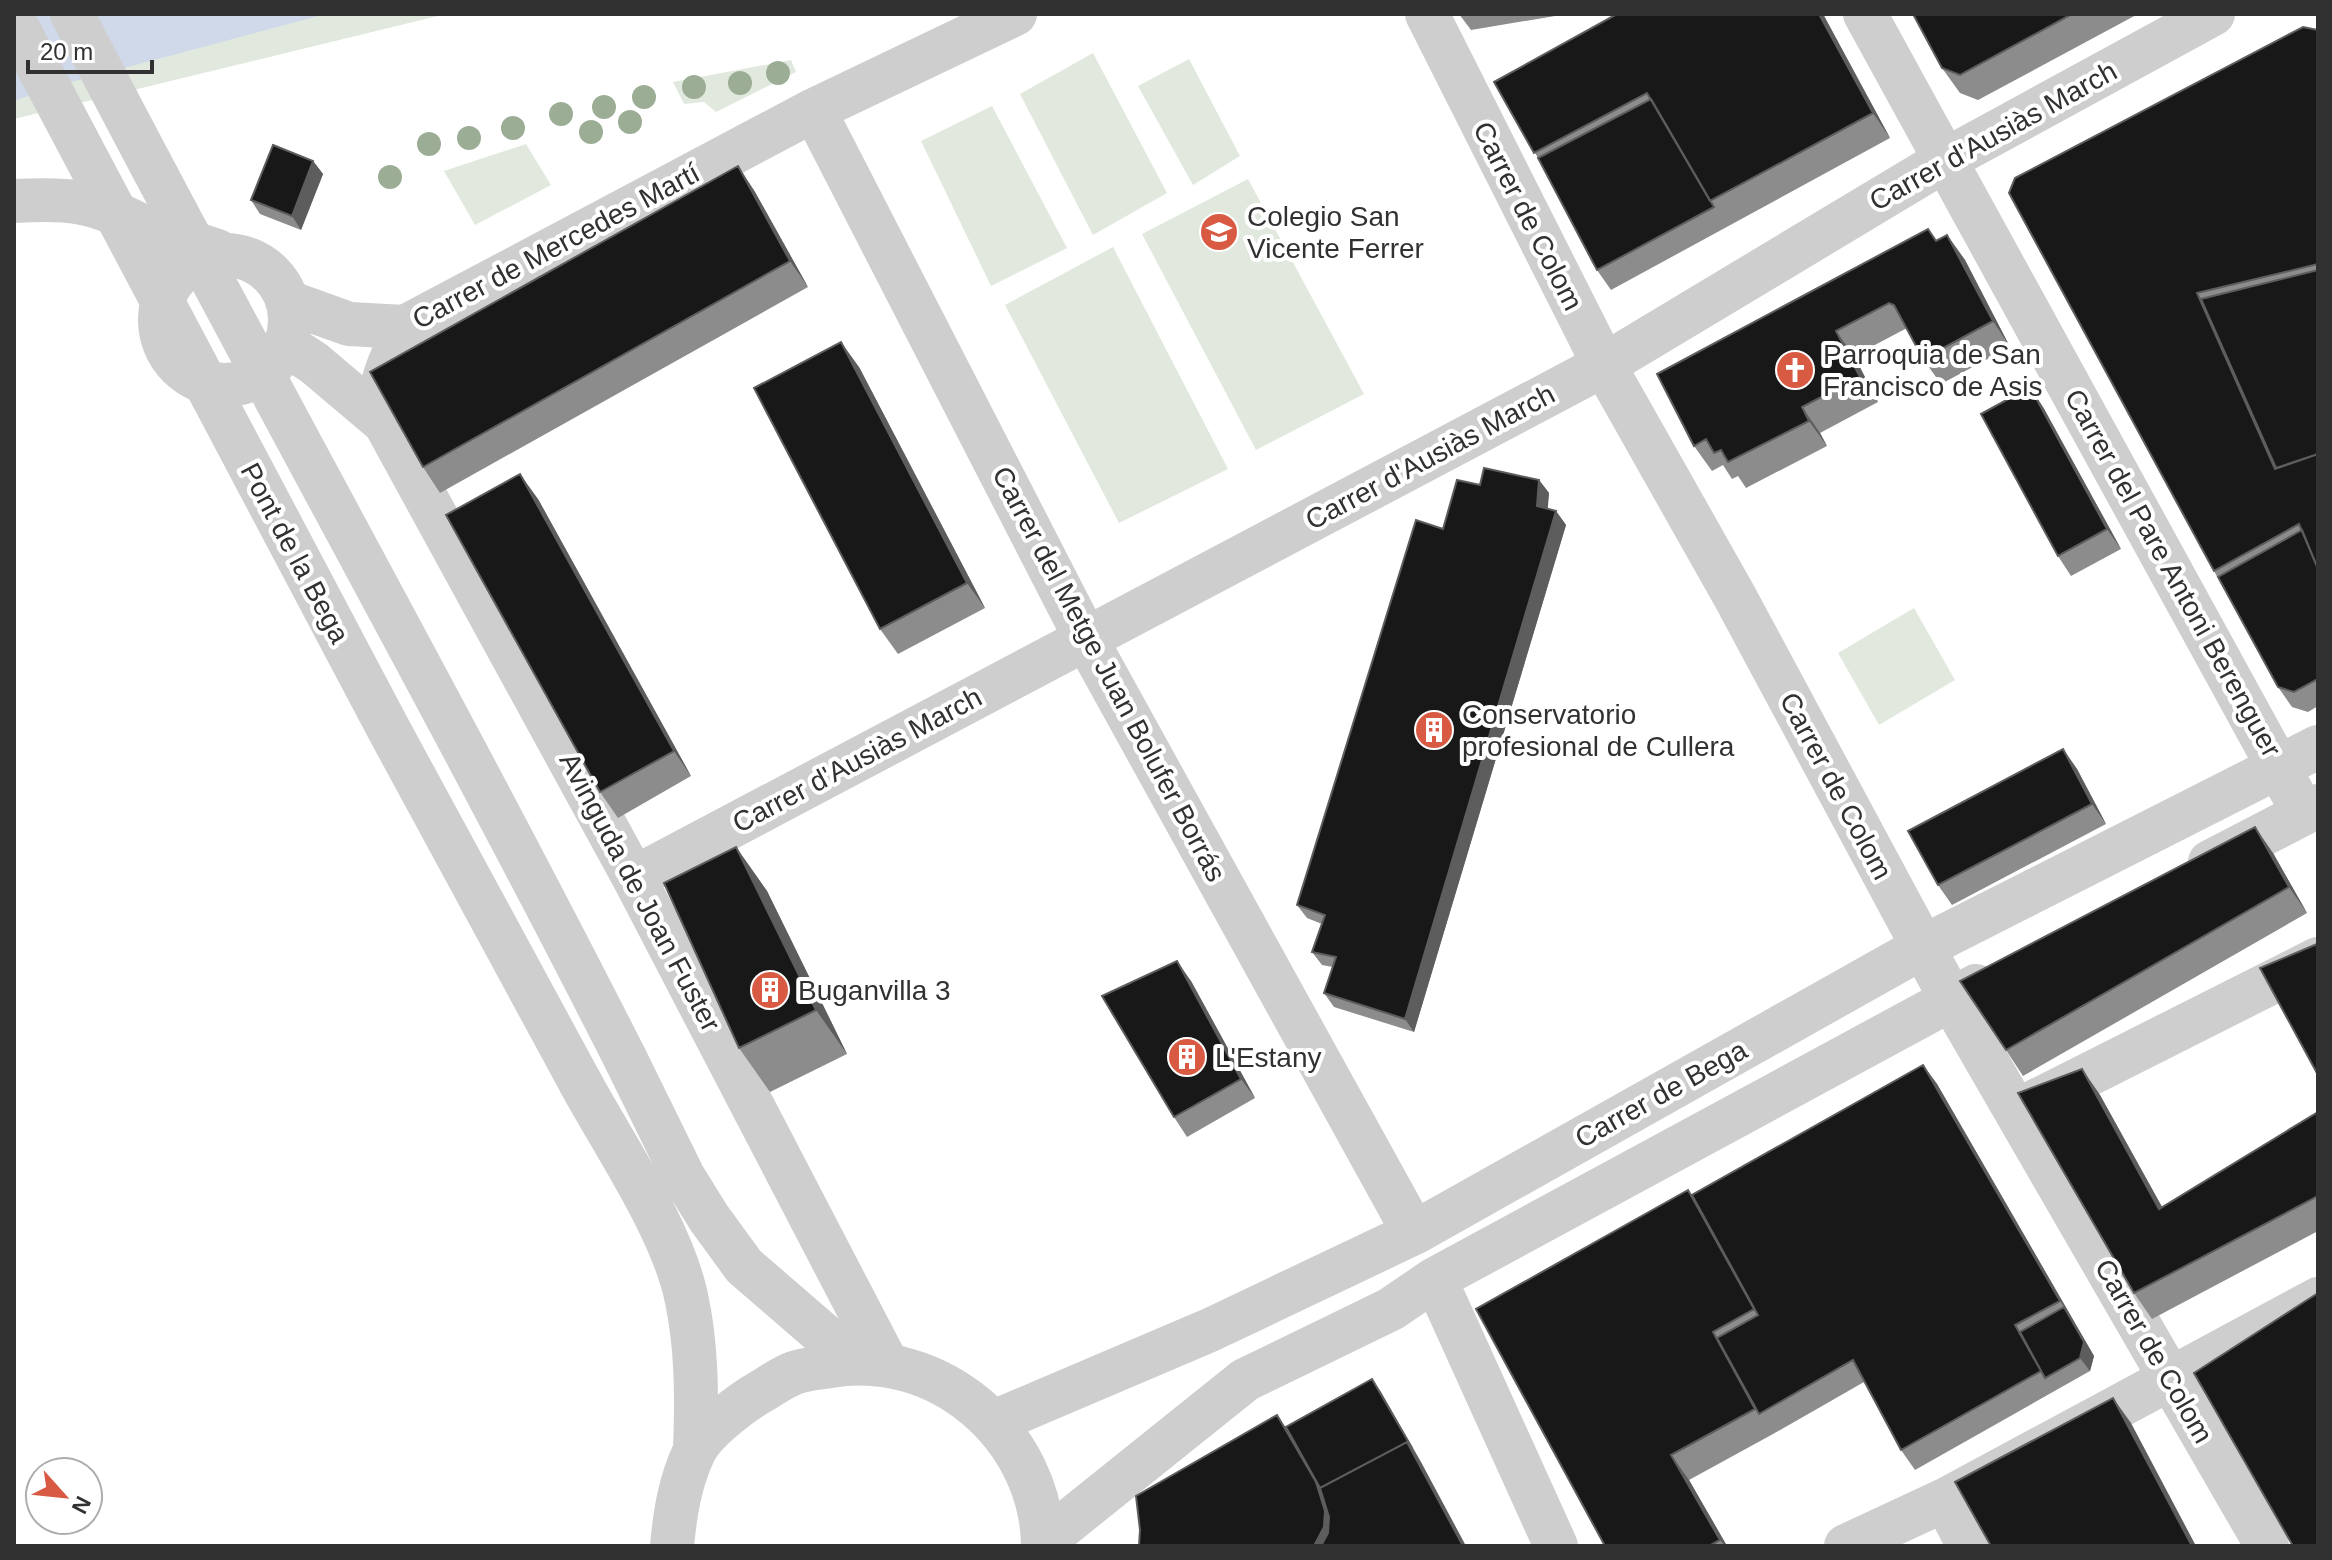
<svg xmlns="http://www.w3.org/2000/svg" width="2332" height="1560" font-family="Helvetica,sans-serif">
<rect width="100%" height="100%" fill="#fff"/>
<path fill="#e1e9de" d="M14 14H446L14 119Z
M1093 53 1167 193 1093 235 1020 94Z
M1189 59 1240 156 1193 185 1138 86Z
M791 60 796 72 716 112 704 102 684 104 673 82Z
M992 106 1067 248 991 286 921 141Z
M526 144 551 185 475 225 444 171Z
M1248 179 1364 394 1256 450 1142 234Z
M1113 247 1228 469 1119 523 1005 305Z
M1914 608 1955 680 1879 725 1838 653Z"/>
<path fill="#cfd9ea" d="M14 14H326L57 86 14 101Z"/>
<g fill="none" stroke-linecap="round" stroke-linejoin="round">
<path stroke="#cecece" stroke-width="44" d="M1427 14 1604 365 1735 597 1951 999 2267 1546
M1865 14 2293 794
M814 110 1086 639 1414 1233
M14 201C69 198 92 200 142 226
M160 320a65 65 0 1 1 130 0a65 65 0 1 1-130 0Z
M163 277 144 227 217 251
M288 302 349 324 405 327 814 110 1015 14
M405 327C391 362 374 385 385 423L634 878 887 1364
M285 344 314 363 385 423
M2210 862 2318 806
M634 878 1604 365 1947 159 2213 14
M625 1058 683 1176 709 1218 744 1266 855 1362
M580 1082C614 1145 671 1227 686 1296 697 1346 697 1397 695 1449
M2034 1102 2318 959
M1435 1279 1556 1546
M994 1422 1210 1330 1414 1233 1923 947 2318 747
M1945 1500 1969 1546
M1043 1542 1245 1380 1391 1309 1435 1279 1976 986
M672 1546C675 1513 680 1482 694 1452 704 1431 742 1402 762 1391 772 1385 783 1377 794 1373 804 1369 818 1368 830 1366 938 1347 1042 1435 1043 1546
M1846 1546 1945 1500 2318 1299"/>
<path stroke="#cecece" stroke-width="44" d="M72 14C253 364 447 707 625 1058
M14 21 388 728 580 1082"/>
</g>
<g fill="#9cad96">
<circle cx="778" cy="73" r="12"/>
<circle cx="740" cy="83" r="12"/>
<circle cx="694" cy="87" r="12"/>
<circle cx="644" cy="97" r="12"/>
<circle cx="604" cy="107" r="12"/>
<circle cx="561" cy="114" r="12"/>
<circle cx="630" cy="122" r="12"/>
<circle cx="513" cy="128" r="12"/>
<circle cx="591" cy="132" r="12"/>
<circle cx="469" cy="138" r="12"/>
<circle cx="429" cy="144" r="12"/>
<circle cx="390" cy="177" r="12"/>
</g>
<path fill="#8c8c8c" d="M1459 14H1567L1471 30Z
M1823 14 1890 138 1611 290 1597 270 1538 158 1494 82Z
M1913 14H2138L1978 100 1960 93 1942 68Z
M2318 30V706L2308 712 2292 707 2278 687 2214 571 2009 193Z
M313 161 323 174 301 230 260 214 251 200Z
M738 166 755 192 808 287 440 493 423 467Z
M1928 229 1936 240 1947 235 1965 260 2010 347 1941 384 1923 359 1907 328 1854 356 1878 402 1820 433 1827 446 1746 488 1738 476 1732 479 1723 465 1712 471 1694 446Z
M859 367 985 608 898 654 880 629Z
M2043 407 2121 549 2071 576 2058 556Z
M1539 480 1549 493 1547 509 1556 511 1566 525 1414 1032 1334 1007 1324 993 1333 967 1322 965 1312 952 1322 924 1307 918 1297 905 1443 529 1480 485Z
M538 499 691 776 618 818 600 792Z
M2063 749 2077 769 2106 824 1952 905 1938 885Z
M736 847 767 891 847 1054 770 1092 739 1048Z
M2273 853 2307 913 2023 1076 2006 1050Z
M1191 981 1255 1098 1187 1137 1174 1117Z
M1923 1065 1937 1084 2094 1356 2090 1371 1915 1470 1901 1450 1864 1382 1773 1434 1689 1480 1727 1546H1605L1692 1195Z
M2082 1069 2100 1095 2162 1207 2318 1112V1231L2152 1319 2134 1293Z"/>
<path fill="#5d5d5d" d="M1819 14H1823L1890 138 1873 113Z
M313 161 323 174 301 230 292 216Z
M738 166 755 192 808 287 790 261Z
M1947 235 1965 260 2010 347 1993 321Z
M2197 293 2215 318 2283 473 2275 469Z
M1836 331 1854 356 1878 402 1860 377Z
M841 342 859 367 985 608 967 583Z
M2030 387 2043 407 2121 549 2107 529Z
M1802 407 1820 433 1827 446 1809 421Z
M520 474 538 499 691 776 674 751Z
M1539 480 1549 493 1547 519 1537 506Z
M1556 511 1566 525 1414 1032 1405 1019Z
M2063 749 2077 769 2106 824 2092 804Z
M2255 827 2273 853 2307 913 2289 887Z
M736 847 767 891 847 1054 816 1010Z
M1177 961 1191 981 1255 1098 1241 1079Z
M1923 1065 1937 1084 2094 1356 2090 1371 2080 1358 2064 1307Z
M2082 1069 2100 1095 2177 1234 2159 1209Z
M1372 1379 1381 1392 1421 1462 1466 1546H1463Z
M2113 1398 2131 1423 2196 1546H2192Z
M1277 1415 1295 1441 1324 1494 1342 1546H1314Z
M1671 1455 1689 1480 1727 1546H1725L1720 1540Z"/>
<path fill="#181818" stroke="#5d5d5d" stroke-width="2" d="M1617 14H1819L1873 113 1710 201 1647 93 1534 153 1494 82Z
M1913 14H2072L1960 75 1942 68Z
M2303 27 2318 30V264L2197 293 2275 469 2318 454V569L2299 524 2214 571 2009 193 2015 178Z
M1651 99 1714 207 1597 270 1538 158Z
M273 145 313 161 292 216 251 200Z
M738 166 790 261 423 467 370 372Z
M1928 229 1936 241 1947 235 1993 321 1923 359 1894 305 1889 303 1836 331 1860 377 1802 407 1809 421 1728 462 1721 450 1714 453 1706 439 1694 446 1657 374Z
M2318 270V454L2276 468 2201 299Z
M841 342 967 583 880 629 754 388Z
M2030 387 2107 529 2058 556 1981 414Z
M1484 468 1539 480 1537 506 1556 511 1405 1019 1324 993 1336 957 1312 952 1325 915 1297 905 1416 520 1443 529 1457 480 1480 485Z
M520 474 674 751 600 792 446 515Z
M2302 530 2318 569V679L2294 692 2278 687 2218 577Z
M2063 749 2092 804 1938 885 1908 831Z
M2255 827 2289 887 2006 1050 1960 981Z
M736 847 816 1010 739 1048 664 883Z
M2317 944 2318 945V1075L2260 968Z
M1177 961 1241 1079 1174 1117 1102 996Z
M1923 1065 2060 1301 2015 1325 2041 1371 1901 1450 1853 1360 1759 1414 1717 1338 1758 1315 1692 1195Z
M2082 1069 2159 1209 2318 1112V1196L2134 1293 2018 1093Z
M1688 1190 1754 1309 1713 1332 1755 1409 1671 1455 1720 1540 1709 1546H1605L1476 1309Z
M2318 1293V1546H2293L2194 1373Z
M2064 1307 2084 1342 2080 1358 2045 1378 2020 1332Z
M1372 1379 1412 1448 1407 1442 1320 1488 1286 1427Z
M2113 1398 2192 1546H1991L1955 1482Z
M1277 1415 1316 1482 1325 1511 1324 1527 1314 1546H1139L1140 1530 1136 1496Z
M1407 1442 1463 1546H1321L1328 1533 1329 1517 1320 1488Z"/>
<defs>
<symbol id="school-disc" viewBox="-11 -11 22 22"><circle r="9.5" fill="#d85a43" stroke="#fff"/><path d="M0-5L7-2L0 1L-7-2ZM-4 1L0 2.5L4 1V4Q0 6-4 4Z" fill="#fff"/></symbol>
<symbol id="church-disc" viewBox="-11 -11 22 22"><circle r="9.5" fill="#d85a43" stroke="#fff"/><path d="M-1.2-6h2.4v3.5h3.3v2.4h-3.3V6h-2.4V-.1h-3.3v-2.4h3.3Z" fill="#fff"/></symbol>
<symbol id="building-disc" viewBox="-11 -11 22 22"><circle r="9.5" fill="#d85a43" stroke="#fff"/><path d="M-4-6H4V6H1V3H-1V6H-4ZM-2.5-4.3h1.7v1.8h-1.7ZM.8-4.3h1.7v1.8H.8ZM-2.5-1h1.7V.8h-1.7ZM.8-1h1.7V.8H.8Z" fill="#fff"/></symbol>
</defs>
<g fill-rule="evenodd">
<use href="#school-disc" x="1197" y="210" width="44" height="44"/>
<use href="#church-disc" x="1773" y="348" width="44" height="44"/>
<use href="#building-disc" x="1412" y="708" width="44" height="44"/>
<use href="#building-disc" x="748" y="968" width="44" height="44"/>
<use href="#building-disc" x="1165" y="1035" width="44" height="44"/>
</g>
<g text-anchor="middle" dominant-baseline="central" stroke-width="8" stroke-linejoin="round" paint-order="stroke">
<g font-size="28" fill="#313131" stroke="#fff">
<text transform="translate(1993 136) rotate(-29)">Carrer d'Ausiàs March</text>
<text transform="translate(1528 216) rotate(63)">Carrer de Colom</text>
<text transform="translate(556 246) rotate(-28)">Carrer de Mercedes Martí</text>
<text transform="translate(1430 457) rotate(-28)">Carrer d'Ausiàs March</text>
<text transform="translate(295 553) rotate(62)">Pont de la Bega</text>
<text transform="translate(2173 573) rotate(61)">Carrer del Pare Antoni Berenguer</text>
<text transform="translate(1109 674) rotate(62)">Carrer del Metge Juan Bolufer Borrás</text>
<text transform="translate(857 760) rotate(-28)">Carrer d'Ausiàs March</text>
<text transform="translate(1836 786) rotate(62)">Carrer de Colom</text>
<text transform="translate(640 892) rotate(62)">Avinguda de Joan Fuster</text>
<text transform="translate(1661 1094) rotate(-29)">Carrer de Bega</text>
<text transform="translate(2154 1351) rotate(60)">Carrer de Colom</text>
</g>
<g font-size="28" fill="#313131" stroke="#fff" text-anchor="start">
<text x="1247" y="216">Colegio San<tspan x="1247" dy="32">Vicente Ferrer</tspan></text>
<text x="1823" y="354">Parroquia de San<tspan x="1823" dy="32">Francisco de Asis</tspan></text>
<text x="1462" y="714">Conservatorio<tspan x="1462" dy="32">profesional de Cullera</tspan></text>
<text x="798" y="990">Buganvilla 3</text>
<text x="1215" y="1057">L'Estany</text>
</g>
</g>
<rect width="2332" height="1560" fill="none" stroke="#313131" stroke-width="32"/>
<g transform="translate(64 1496) rotate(117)"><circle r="38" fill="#ffffff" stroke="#adadad" stroke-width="2"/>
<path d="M0-6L14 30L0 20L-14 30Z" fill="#d85a43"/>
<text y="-12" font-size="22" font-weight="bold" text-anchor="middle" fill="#313131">N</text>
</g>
<path d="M28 60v12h124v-12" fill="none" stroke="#313131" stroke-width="4"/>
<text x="40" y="60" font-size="24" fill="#313131" stroke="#ffffff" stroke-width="6" paint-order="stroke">20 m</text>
</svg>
